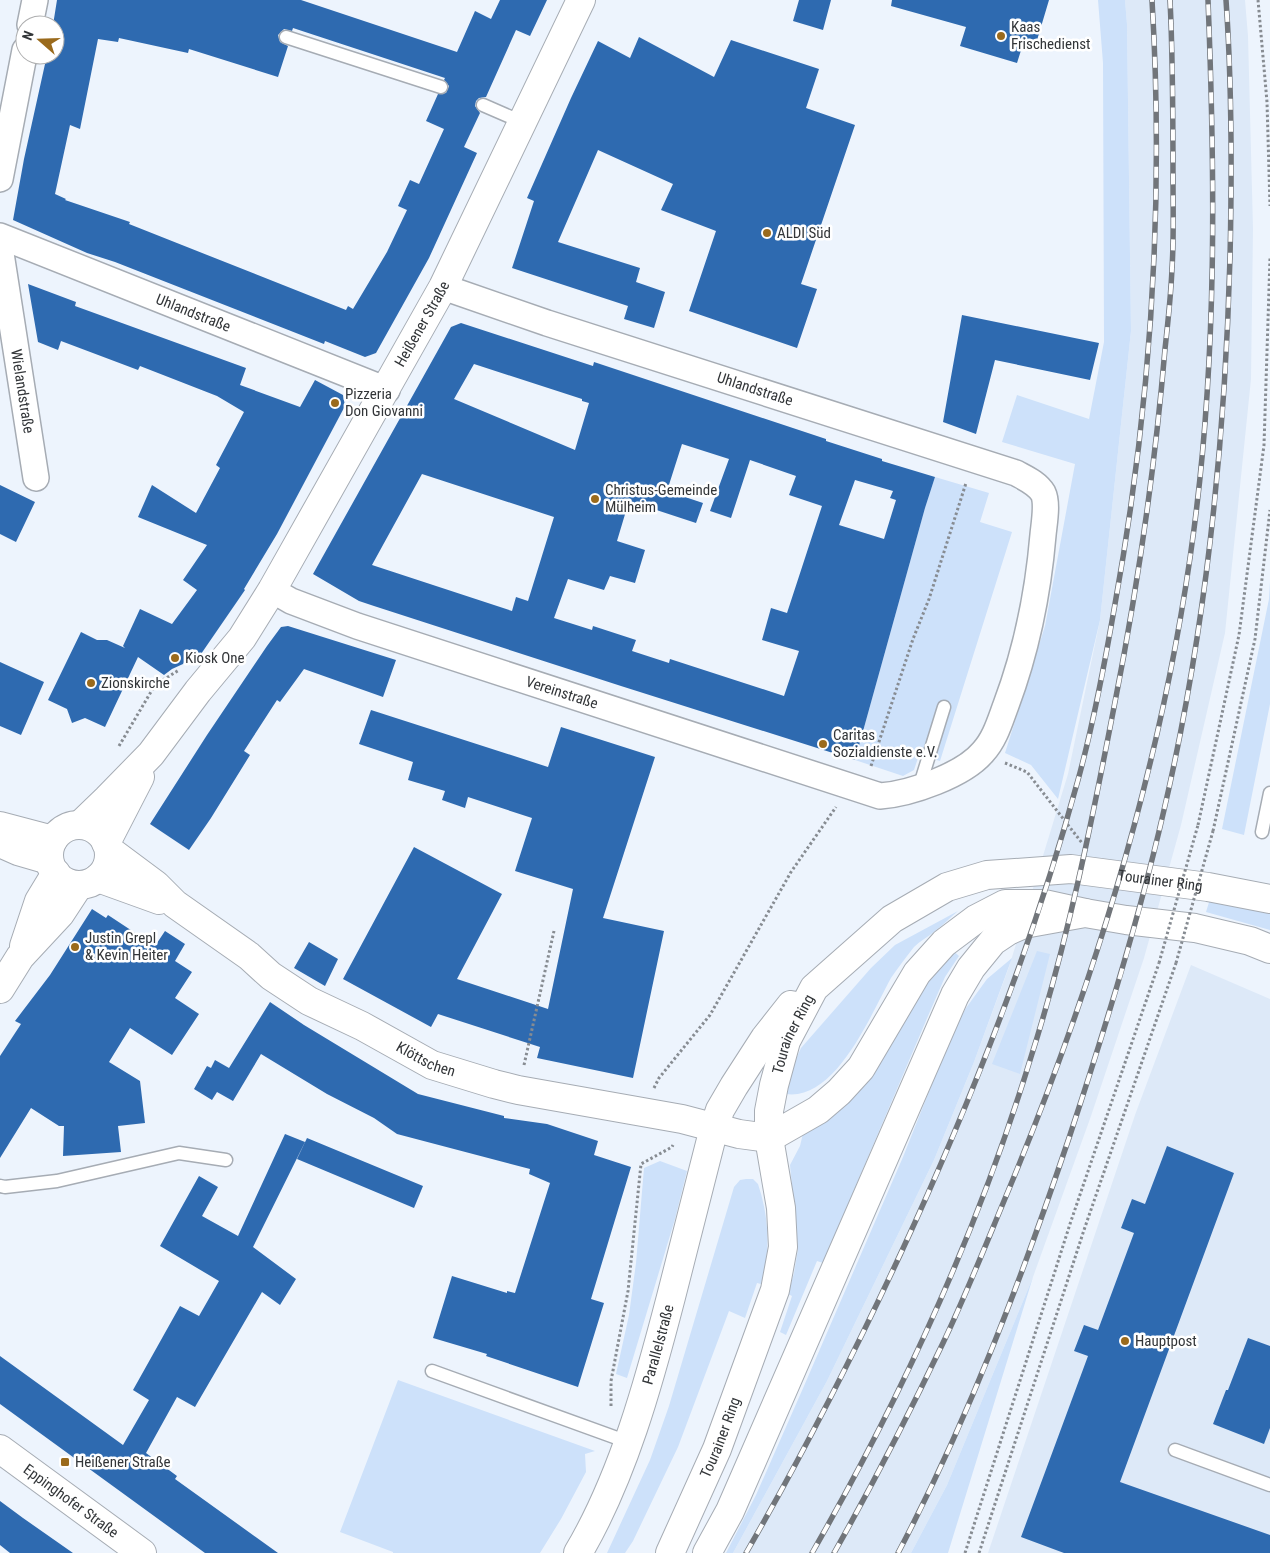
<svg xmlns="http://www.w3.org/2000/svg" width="1270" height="1553" font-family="'Roboto Condensed',sans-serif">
<rect width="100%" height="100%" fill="#edf4fd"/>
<path fill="#dde9f8" d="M1125 0H1245L1248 36 1253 229 1251 379 1225 633 1181 825 1144 958 1091 1116 1033 1277 947 1485 911 1553H733L827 1381 934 1160 974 1062 1009 967 1068 774 1100 620 1131 331 1127 24Z
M1191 965 1270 999V1553H988L1135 1115Z"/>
<path fill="#cde1fa" d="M1098 0H1125L1127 24 1131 331 1100 620 1058 799 1031 765 1005 753 1045 626 1075 464 1002 442 1017 395 1089 419 1104 342 1103 63Z
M935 477 989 493 980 522 1012 532 940 761 919 755 914 770 903 776 855 760 925 508Z
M1270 582V704L1244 835 1222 829 1269 599Z
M1210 899 1270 911V930L1206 912Z
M958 911C951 917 943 925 935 931 928 937 920 941 914 947 906 957 898 968 891 978 871 1014 836 1101 786 1094L791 1070 801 1048 871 968 895 945Z
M951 949 959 956 945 977 928 1016 823 1263 817 1261 786 1335 780 1332 792 1296 788 1294 794 1273 798 1249 790 1165 800 1146 805 1125Z
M1037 951 1050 954 1020 1074 992 1064Z
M1012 958 974 1062 934 1160 827 1381 733 1553H726L756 1495 804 1386 903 1157 951 1036 966 1008 987 979Z
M660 1161 687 1171 675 1219 627 1378 616 1374 629 1315 636 1263 644 1168Z
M746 1179H753L758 1184C769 1217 771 1251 761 1284L757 1283 745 1318 729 1311 678 1447 633 1541 625 1553H607L650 1460 669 1406 734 1187 740 1180Z
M1033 1277 948 1553H911L947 1485Z
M398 1380 595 1451 585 1454 586 1472 561 1519 540 1553H393V1552L340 1532Z"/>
<path fill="#2e6ab0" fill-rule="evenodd" d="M57 0H301L457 52 475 11 491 19 500 0H547L530 36 516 30 486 97 479 98 476 101 475 106 480 113 464 147 477 153 429 258 376 353 365 357 325 341 324 344 115 262 87 253 13 220 24 159 47 55H55V25H53ZM293 28 445 78 444 80 449 86 446 93 438 94 426 121 444 129 419 184 410 180 398 206 407 210 387 252 353 309 348 306 346 310 129 224 130 222 65 200 66 199 55 194 70 125 80 129 98 39 118 42 119 38 188 53 189 49 278 77 288 46 280 42 278 35 284 29 292 31Z
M799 0H831L823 30 793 21Z
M892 0H1049L1035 47 1023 44 1017 63 960 46 966 27 891 6Z
M639 37 714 77 731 40 819 69 806 108 855 125 801 284 817 289 797 348 689 311 716 231 661 210 673 184 598 150 558 242 640 268 636 282 665 292 654 328 624 319 628 306 512 268 534 201 527 198 571 98 598 41 630 58Z
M28 284 76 302 75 306 246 368 240 385 300 407 315 380 343 395 345 406 277 534 244 589 245 590 201 654 192 649 183 664 172 669 164 675 138 657 105 727 85 718 72 723 67 709 48 700 81 632 97 640H107L125 648 123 646 140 609 172 624 197 590 183 580 207 545 138 517 152 485 196 513 220 468 216 465 244 412 217 396 140 366 138 370 61 341 58 350 38 342Z
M962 315 1099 343 1090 380 995 360 976 434 943 422Z
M461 323 593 366 594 362 826 439V441L882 459V461L935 477 925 508 855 760 621 686 374 606 359 601 313 574 451 327ZM474 364 582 399V401L589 403 575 450 454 399ZM682 444 729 459 710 511 731 518 750 460 796 476 789 495 822 506 787 613 771 608 762 640 799 651 784 696 670 659 669 663 632 651 636 640 593 626 592 630 554 618 568 579 604 590 610 576 635 583 645 550 617 541 629 501 696 523 703 503 667 491ZM422 474 554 517 528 601 516 597 512 611 372 565ZM855 480 893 491 890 498 896 500 884 539 839 525Z
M0 485 35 502 16 542 0 534Z
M288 626 396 660 383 697 304 669 280 702 277 700 244 751 250 755 211 818 189 850 150 824 207 735 267 646 281 627Z
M0 662 44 682 21 735 0 726Z
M371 710 548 767 561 727 655 757 603 918 664 931 633 1078 537 1058 540 1047 438 1014 431 1027 343 979 414 847 502 894 457 979 548 1009 573 889 515 871 532 818 468 797 465 808 442 800 445 791 408 780 413 762 359 744Z
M92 909 106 918 108 915 155 946 165 931 185 944 175 961 192 972 175 998 199 1014 172 1055 130 1028 109 1062 140 1081 145 1123 118 1126 121 1152 63 1156 64 1126H59L31 1108 0 1158V1056L21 1024 15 1021 50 975Z
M309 942 338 959 325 986 294 968Z
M270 1002 304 1025 418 1094 504 1116V1118L547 1124 598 1141 594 1155 631 1167 591 1299 604 1303 578 1387 486 1356 487 1354 433 1338 452 1276 507 1293V1291L515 1293 550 1183 529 1174 530 1169 397 1134 374 1118 327 1094 261 1054 233 1101 217 1092 212 1100 194 1089 207 1066 211 1068 215 1060 229 1068Z
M285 1134 305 1142 253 1247 296 1279 280 1305 262 1292 195 1407 177 1397 146 1453 177 1476 175 1479 278 1553H205L0 1404V1356L123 1445 149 1400 133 1390 180 1306 199 1316 219 1281 160 1246 199 1176 218 1187 202 1216 238 1236Z
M307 1138 423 1186 414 1208 297 1159Z
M1167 1146 1234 1173 1120 1482 1270 1535V1553H1064L1021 1537 1088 1356 1074 1351 1084 1325 1098 1330 1134 1233 1121 1228 1132 1199 1145 1204Z
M1248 1338 1270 1346V1428L1264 1444 1213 1424 1226 1390H1228Z
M0 1501 23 1518 73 1553H10L0 1545Z"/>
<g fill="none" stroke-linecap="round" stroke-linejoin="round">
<defs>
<path id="lane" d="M286 37 441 87
M483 105 522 122
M919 788 944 707
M1262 832 1270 793
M0 1186 5 1187 57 1181 179 1153 226 1160
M432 1371 628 1442
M1175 1450 1270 1485"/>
<g id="street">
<path d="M30 25 35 0"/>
<path d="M0 179 25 50"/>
<path id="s1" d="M0 236 387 390"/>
<path id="s2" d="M0 247 36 478"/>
<path id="s3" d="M272 590 291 601 357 626 880 796C910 794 964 775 983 752 995 739 1000 721 1006 705 1027 649 1038 594 1043 535 1044 524 1048 503 1043 493 1037 483 1025 478 1016 473L547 323 443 287"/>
</g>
<g id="secondary">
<path id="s4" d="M80 825 107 799 151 754 198 691 242 638 272 590 443 287 581 0"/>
<circle cx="79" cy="855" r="30"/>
<path d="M0 826 53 840"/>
<path d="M0 843 18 851 49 860"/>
<path d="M106 843 140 777"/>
<path id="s5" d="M109 850 156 885 175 904 249 956 271 976 309 1001 362 1026 432 1065 494 1084 518 1090 682 1119 739 1134 769 1138 818 1110 839 1092 861 1068 917 973 944 943 976 919 1005 904H1044L1085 913"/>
<path d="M98 878 159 900"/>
<path d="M24 946 39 901 56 873"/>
<path d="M0 989 20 957 60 914 79 885"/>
<path id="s6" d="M0 1449 142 1553"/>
<path id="s7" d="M578 1553C623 1477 649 1382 671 1297 685 1240 700 1184 714 1128L720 1110 734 1086 765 1038 791 1005"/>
<path id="s8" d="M670 1553 717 1449 775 1290 783 1247 781 1208 769 1138V1111L774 1085 786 1041 814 988 892 919 947 887 987 875 1071 869 1208 887 1270 899"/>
<path d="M707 1553 730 1511 955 995 971 968 993 941 1008 931 1024 924 1085 913 1126 920 1195 928 1250 941 1270 949"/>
</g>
</defs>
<use href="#lane" stroke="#a6acb4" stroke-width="15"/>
<use href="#street" stroke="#a6acb4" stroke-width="28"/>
<use href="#secondary" stroke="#a6acb4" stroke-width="30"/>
<path stroke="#878c92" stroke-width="3" stroke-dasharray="2.5 2.5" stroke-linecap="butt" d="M1258 0 1267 102 1270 206
M119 746 155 685 179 670
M1005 763 1027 772 1082 843
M871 766 913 639 929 599 966 483
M1198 825 1239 635 1264 445 1270 258
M1213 831 1255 639 1270 510
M524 1065 554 931
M654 1088 659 1078 710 1015 791 872 836 807
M611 1406V1381L628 1291 641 1164 672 1147 673 1145
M965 1553 1070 1224 1159 963
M979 1553 1084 1230 1176 963"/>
<use href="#lane" stroke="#fff" stroke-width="12"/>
<use href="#street" stroke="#fff" stroke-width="25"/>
<use href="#secondary" stroke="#fff" stroke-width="28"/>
<defs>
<path id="rail" d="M746 1553C802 1456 853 1356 900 1255 972 1100 1033 945 1078 780 1094 722 1105 662 1115 604 1151 405 1164 201 1152 0
M812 1553C902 1396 978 1231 1031 1057 1068 941 1092 821 1115 702 1138 585 1155 467 1165 349 1168 322 1171 295 1172 268 1174 238 1173 208 1173 178 1173 119 1173 59 1170 0
M834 1553C873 1484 909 1414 943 1343 965 1297 984 1249 1004 1201 1094 986 1164 760 1194 529 1217 354 1215 176 1208 0
M898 1553C968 1420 1022 1278 1070 1135 1105 1029 1139 920 1164 810 1206 629 1225 443 1230 258 1232 172 1232 86 1226 0"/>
</defs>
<use href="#rail" stroke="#71757a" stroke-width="5.5"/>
<use href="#rail" stroke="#fff" stroke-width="4" stroke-dasharray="11" stroke-linecap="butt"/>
<path stroke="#878c92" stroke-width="3" stroke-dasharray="2.5 2.5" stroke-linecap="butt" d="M1159 963 1198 825
M1176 963 1213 831"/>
</g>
<g fill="#9a6a1c" stroke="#fff" stroke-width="2">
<circle cx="1001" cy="36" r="5"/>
<circle cx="767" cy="233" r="5"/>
<circle cx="335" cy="403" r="5"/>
<circle cx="595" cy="499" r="5"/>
<circle cx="175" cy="658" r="5"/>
<circle cx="91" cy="683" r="5"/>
<circle cx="823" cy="744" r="5"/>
<circle cx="75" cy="947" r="5"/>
<circle cx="1125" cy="1341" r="5"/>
<rect x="60" y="1457" width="10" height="10" rx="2.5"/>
</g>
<g text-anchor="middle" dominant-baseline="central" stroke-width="5" stroke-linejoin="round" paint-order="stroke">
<g font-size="15" fill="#323538" stroke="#fff" text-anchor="start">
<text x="1011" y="27">Kaas<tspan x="1011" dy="17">Frischedienst</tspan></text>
<text x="777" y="233">ALDI Süd</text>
<text x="345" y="394">Pizzeria<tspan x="345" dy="17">Don Giovanni</tspan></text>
<text x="605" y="490">Christus-Gemeinde<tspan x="605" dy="17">Mülheim</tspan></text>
<text x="185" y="658">Kiosk One</text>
<text x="101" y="683">Zionskirche</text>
<text x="833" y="735">Caritas<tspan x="833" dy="17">Sozialdienste e.V.</tspan></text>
<text x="85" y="938">Justin Grepl<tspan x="85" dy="17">&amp; Kevin Heiter</tspan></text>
<text x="1135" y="1341">Hauptpost</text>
<text x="75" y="1462">Heißener Straße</text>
</g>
<g font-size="15" fill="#323538" stroke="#fff">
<text stroke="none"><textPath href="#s1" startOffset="208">Uhlandstraße</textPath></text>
<text stroke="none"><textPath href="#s4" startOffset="610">Heißener Straße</textPath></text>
<text transform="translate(755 389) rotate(18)">Uhlandstraße</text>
<text stroke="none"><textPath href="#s2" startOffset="146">Wielandstraße</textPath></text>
<text stroke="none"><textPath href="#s3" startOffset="308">Vereinstraße</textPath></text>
<text stroke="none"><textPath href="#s8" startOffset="980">Tourainer Ring</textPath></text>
<text stroke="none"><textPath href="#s8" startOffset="545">Tourainer Ring</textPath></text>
<text stroke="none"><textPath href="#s5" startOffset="382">Klöttschen</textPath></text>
<text stroke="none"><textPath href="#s7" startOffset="224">Parallelstraße</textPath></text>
<text stroke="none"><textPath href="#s8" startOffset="126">Tourainer Ring</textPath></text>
<text stroke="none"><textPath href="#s6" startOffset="88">Eppinghofer Straße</textPath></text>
</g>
</g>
<g transform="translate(40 40) rotate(290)"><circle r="24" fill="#ffffff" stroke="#adaeaf"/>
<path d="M0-4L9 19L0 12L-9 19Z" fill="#9a6a1c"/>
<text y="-8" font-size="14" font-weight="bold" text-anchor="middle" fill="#323538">N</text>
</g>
</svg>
